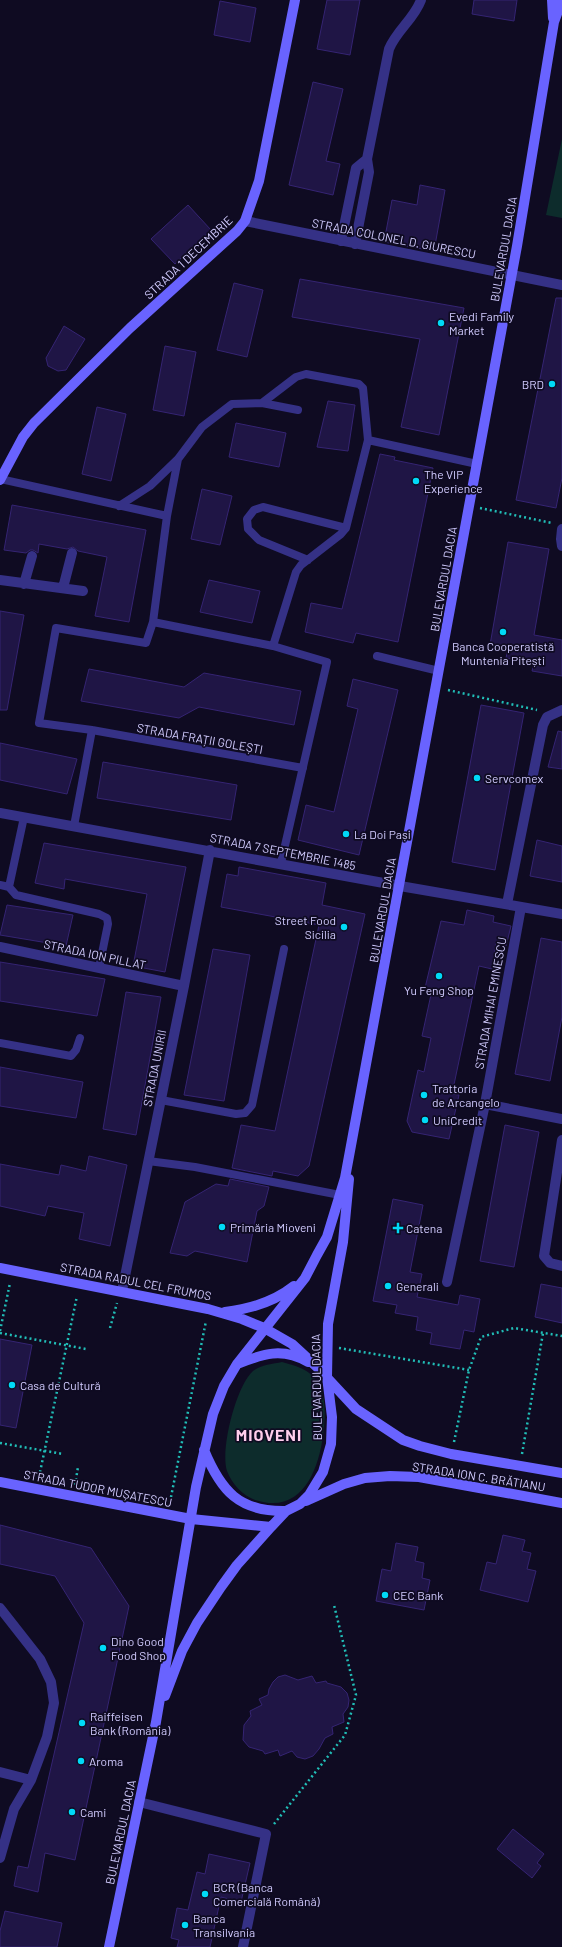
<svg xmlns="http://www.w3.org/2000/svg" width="562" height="1947" font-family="Barlow,sans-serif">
<rect width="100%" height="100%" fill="#0f0b22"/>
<path fill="#0d2c2c" d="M562 139V218L546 215Z
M282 1362C296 1366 310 1369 318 1383 327 1399 325 1418 323 1436 318 1472 301 1515 255 1500 242 1495 232 1484 227 1471 220 1450 236 1386 253 1371 260 1365 273 1364 282 1362Z"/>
<path fill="#1f1545" stroke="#352473" d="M327 0H360L350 55 317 49Z
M474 0H517L514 21 472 14Z
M220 1 256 8 250 42 214 35Z
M313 82 343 89 326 161 340 164 333 195 289 185Z
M420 185 445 190 434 251 384 242 392 200 417 205Z
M188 205 211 230 175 264 151 239Z
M300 279 464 308 439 435 401 427 420 339 292 317Z
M234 283 263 290 247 357 217 350Z
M556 298H562V478L556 508 516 500Z
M64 326 85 339 66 370 58 371 48 366 46 358Z
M165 346 196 352 184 416 153 410Z
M328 401 355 405 348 451 317 447Z
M97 407 126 414 111 481 82 474Z
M236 423 286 433 279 467 229 457Z
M380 454 395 457 394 460 433 468 398 642 356 633 353 643 305 632 311 603 342 609Z
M202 489 232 496 220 545 191 539Z
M12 505 146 530 129 622 95 616 107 557 78 551 73 547 67 549 39 544 38 553 33 550H30L26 553 4 550Z
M508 542 549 549 534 635 562 640V676L532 671 534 663 506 658 508 648 490 645Z
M209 580 260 591 252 623 200 612Z
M0 611 24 615 7 710H0Z
M89 669 184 687 204 673 301 691 294 725 199 707 179 718 81 701Z
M353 679 398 690 359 855 298 840 306 805 334 812 358 709 347 706Z
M481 705 524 713 495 870 452 862Z
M558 731 562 732V769L548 767Z
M0 743 77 759 67 794 0 780Z
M103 762 237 785 231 820 97 798Z
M537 840 562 846V882L530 876Z
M44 843 186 867 165 972 133 966 147 894 65 879 64 889 35 883Z
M239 867 326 883 322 905 365 914 309 1166 298 1176 273 1171 272 1176 232 1168 241 1125 275 1131 319 925 221 907 227 874 238 876Z
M7 905 73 915 66 946 0 935Z
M467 910 494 916 493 922 511 926 506 946 496 943 492 969 479 966 452 1094 459 1095 449 1139 412 1132 407 1121 418 1070 424 1072 431 1038 422 1036 432 990 425 988 441 921 464 925Z
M541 938 562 942V1017L550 1081 515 1074Z
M213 949 250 955 224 1101 184 1095Z
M0 962 105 979 97 1016 0 1001Z
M126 992 161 997 136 1135 103 1129Z
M0 1067 83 1082 76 1118 0 1106Z
M505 1125 539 1132 514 1267 480 1261Z
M89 1156 127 1165 110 1246 79 1239 84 1213 48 1206 45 1216 0 1206V1164L59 1175 61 1165 86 1171Z
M230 1179 269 1187 264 1206 257 1211 247 1262 195 1251 187 1256 170 1253 185 1202 216 1184 228 1186Z
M393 1199 423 1205 410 1272 422 1274 417 1297 458 1305 460 1295 480 1299 474 1332 464 1330 460 1349 430 1344 432 1333 416 1330 418 1317 395 1313 397 1305 373 1301Z
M541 1284 562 1288V1323L535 1317Z
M0 1339 32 1345 16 1428 0 1425Z
M0 1525 91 1548 129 1606 75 1860 45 1853 38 1892 14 1886 18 1866 28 1868 84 1623 55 1576 0 1564Z
M503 1535 525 1540 522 1551 531 1553 527 1569 536 1571 528 1602 480 1590 487 1562 496 1564Z
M396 1543 418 1547 415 1561 424 1563 422 1578 430 1580 424 1610 376 1601 382 1569 391 1571Z
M285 1675 298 1680 312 1676 316 1683 326 1681 327 1683 341 1687 347 1693 349 1700 348 1707 343 1714 344 1722 332 1727 333 1734 325 1738 319 1749 313 1756 305 1759 297 1757 292 1751 280 1756 278 1750 265 1754 263 1751 249 1747 243 1740 244 1725 251 1716 250 1711 262 1705 259 1699 268 1695 269 1689 273 1682 278 1677Z
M513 1829 544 1854 537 1863 541 1866 532 1878 497 1849Z
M209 1854 250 1863 241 1902 221 1897 210 1947H177L179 1940 171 1938 177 1908 188 1910 197 1872 205 1874Z
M5 1911 62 1923 57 1947H0V1931Z"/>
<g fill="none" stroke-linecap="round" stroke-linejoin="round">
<path stroke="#21beb7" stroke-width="2.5" stroke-dasharray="2 3" stroke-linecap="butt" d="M480 508 552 523
M448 690 537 710
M110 1328 117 1303
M0 1331 10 1283
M0 1333 86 1349
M339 1348 469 1370
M454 1442 469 1370 481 1337 514 1328 562 1336
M0 1443 63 1454
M522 1454 543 1333
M39 1477 77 1296
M75 1485 78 1467
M170 1502 206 1321
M274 1824 345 1735 356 1695 334 1605"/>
<path stroke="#353186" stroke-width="8" d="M262 403 296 377 306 374 359 384 363 388 368 440
M0 479 167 516 178 459 202 427 232 404 262 403 298 410
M119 506 150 486 178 459
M167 516 153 622 273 646 296 572 301 565 341 534 346 528 368 440 477 464
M308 560 259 540 248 529 247 519 254 510 263 507 346 528
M153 622 146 643 56 628 39 723 92 730 303 768
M273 646 327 662 281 863
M377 656 439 671
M74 826 92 730
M0 885 9 887 24 817
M9 887 16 895 99 914 107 918 108 924 99 968
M0 1043 71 1056 76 1050 80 1038
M161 1100 236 1114 245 1113 252 1105 284 949
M148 1161 195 1167 340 1195"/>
<path stroke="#353186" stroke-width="10" d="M245 221 562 285
M341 241 356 168 367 159
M355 244 369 172 367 159 389 49C397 30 414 19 421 0
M562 529 561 539 562 546
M0 580 83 591
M24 584 32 556
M63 588 72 553
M0 813 400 886 562 914
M507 904 543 725 547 717 562 710
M0 947 184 986
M485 1104 562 1119
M562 1140 544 1256 550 1263 562 1266
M447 1282 485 1104 521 907
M122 1291 184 986 210 850
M0 1608 40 1659 51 1682 54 1703 47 1737 31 1780 14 1809 0 1858
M0 1772 31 1780
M139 1802 266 1834 243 1947"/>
<path stroke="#6963ff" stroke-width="10" d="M552 0 553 18
M0 480 23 437 34 423 130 328 237 231 245 221 259 181 295 0
M0 1268 208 1309 242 1319 264 1328 292 1344 317 1367 356 1409 403 1440 420 1446 451 1454 562 1473
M225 1312C250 1309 274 1302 294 1286
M237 1364C263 1354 282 1347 308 1362
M204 1450C221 1491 239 1512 286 1511
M0 1482 191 1519 271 1527
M306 1501 344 1484 365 1478 390 1476 419 1477 562 1503
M165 1696 182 1651 197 1623 221 1587 237 1565 271 1527 286 1511 300 1504 309 1495 323 1472 331 1444 332 1417 327 1377 328 1324 343 1242 349 1179
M109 1947 156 1722 196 1487 213 1414 224 1386 237 1364 305 1278 317 1255 327 1237 345 1178 517 246 554 22 562 0"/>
</g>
<g fill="#00daf7" stroke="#0f0b22" stroke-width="1.5">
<circle cx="441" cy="323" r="4"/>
<circle cx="552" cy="384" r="4"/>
<circle cx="416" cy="481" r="4"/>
<circle cx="503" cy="632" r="4"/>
<circle cx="477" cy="778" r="4"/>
<circle cx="346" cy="834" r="4"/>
<circle cx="344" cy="927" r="4"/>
<circle cx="439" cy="976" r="4"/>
<circle cx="424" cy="1095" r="4"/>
<circle cx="425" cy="1120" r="4"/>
<circle cx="222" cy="1227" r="4"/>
<path d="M396 1222h4v4h4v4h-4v4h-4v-4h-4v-4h4z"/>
<circle cx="388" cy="1286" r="4"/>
<circle cx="12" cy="1385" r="4"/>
<circle cx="385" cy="1595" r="4"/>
<circle cx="103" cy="1648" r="4"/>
<circle cx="82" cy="1723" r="4"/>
<circle cx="81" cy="1761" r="4"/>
<circle cx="72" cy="1812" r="4"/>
<circle cx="205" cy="1894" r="4"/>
<circle cx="185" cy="1925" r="4"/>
</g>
<g text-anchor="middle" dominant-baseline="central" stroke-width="3.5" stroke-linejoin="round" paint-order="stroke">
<g font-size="12" fill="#d2ccff" stroke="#0f0b22">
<text transform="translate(394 238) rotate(11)">STRADA COLONEL D. GIURESCU</text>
<text transform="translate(503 249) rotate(-80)">BULEVARDUL DACIA</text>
<text transform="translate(188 257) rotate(-43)">STRADA 1 DECEMBRIE</text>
<text transform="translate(443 579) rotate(-80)">BULEVARDUL DACIA</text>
<text transform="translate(200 738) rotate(10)">STRADA FRAȚII GOLEȘTI</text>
<text transform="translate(283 851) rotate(11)">STRADA 7 SEPTEMBRIE 1485</text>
<text transform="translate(382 910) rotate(-80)">BULEVARDUL DACIA</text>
<text transform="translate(95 954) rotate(12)">STRADA ION PILLAT</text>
<text transform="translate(490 1003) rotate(-80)">STRADA MIHAI EMINESCU</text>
<text transform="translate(154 1068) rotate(-79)">STRADA UNIRII</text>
<text transform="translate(136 1281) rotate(11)">STRADA RADUL CEL FRUMOS</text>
<text transform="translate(316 1387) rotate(-91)">BULEVARDUL DACIA</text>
<text transform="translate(479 1476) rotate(9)">STRADA ION C. BRĂTIANU</text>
<text transform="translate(98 1488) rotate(11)">STRADA TUDOR MUȘATESCU</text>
<text transform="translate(120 1832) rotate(-78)">BULEVARDUL DACIA</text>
</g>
<g font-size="12" fill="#d2ccff" stroke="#0f0b22" text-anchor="start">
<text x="449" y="316">Evedi Family<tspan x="449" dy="14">Market</tspan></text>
<text x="544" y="384" text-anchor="end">BRD</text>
<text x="424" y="474">The VIP<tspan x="424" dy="14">Experience</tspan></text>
<text x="503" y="646" text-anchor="middle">Banca Cooperatistă<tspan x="503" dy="14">Muntenia Pitești</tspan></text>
<text x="485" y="778">Servcomex</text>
<text x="354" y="834">La Doi Pași</text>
<text x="336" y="920" text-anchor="end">Street Food<tspan x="336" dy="14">Sicilia</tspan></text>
<text x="439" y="990" text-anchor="middle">Yu Feng Shop</text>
<text x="432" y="1088">Trattoria<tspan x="432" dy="14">de Arcangelo</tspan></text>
<text x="433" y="1120">UniCredit</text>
<text x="230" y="1227">Primăria Mioveni</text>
<text x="406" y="1228">Catena</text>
<text x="396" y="1286">Generali</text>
<text x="20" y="1385">Casa de Cultură</text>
<text x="393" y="1595">CEC Bank</text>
<text x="111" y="1641">Dino Good<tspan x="111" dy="14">Food Shop</tspan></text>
<text x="90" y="1716">Raiffeisen<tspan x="90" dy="14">Bank (România)</tspan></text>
<text x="89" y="1761">Aroma</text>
<text x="80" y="1812">Cami</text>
<text x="213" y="1887">BCR (Banca<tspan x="213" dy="14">Comercială Română)</tspan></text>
<text x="193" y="1918">Banca<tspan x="193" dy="14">Transilvania</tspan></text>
</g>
<g font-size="16" font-weight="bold" letter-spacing="1" fill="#ffceec" stroke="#0f0b22">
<text x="269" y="1434">MIOVENI</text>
</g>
</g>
</svg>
